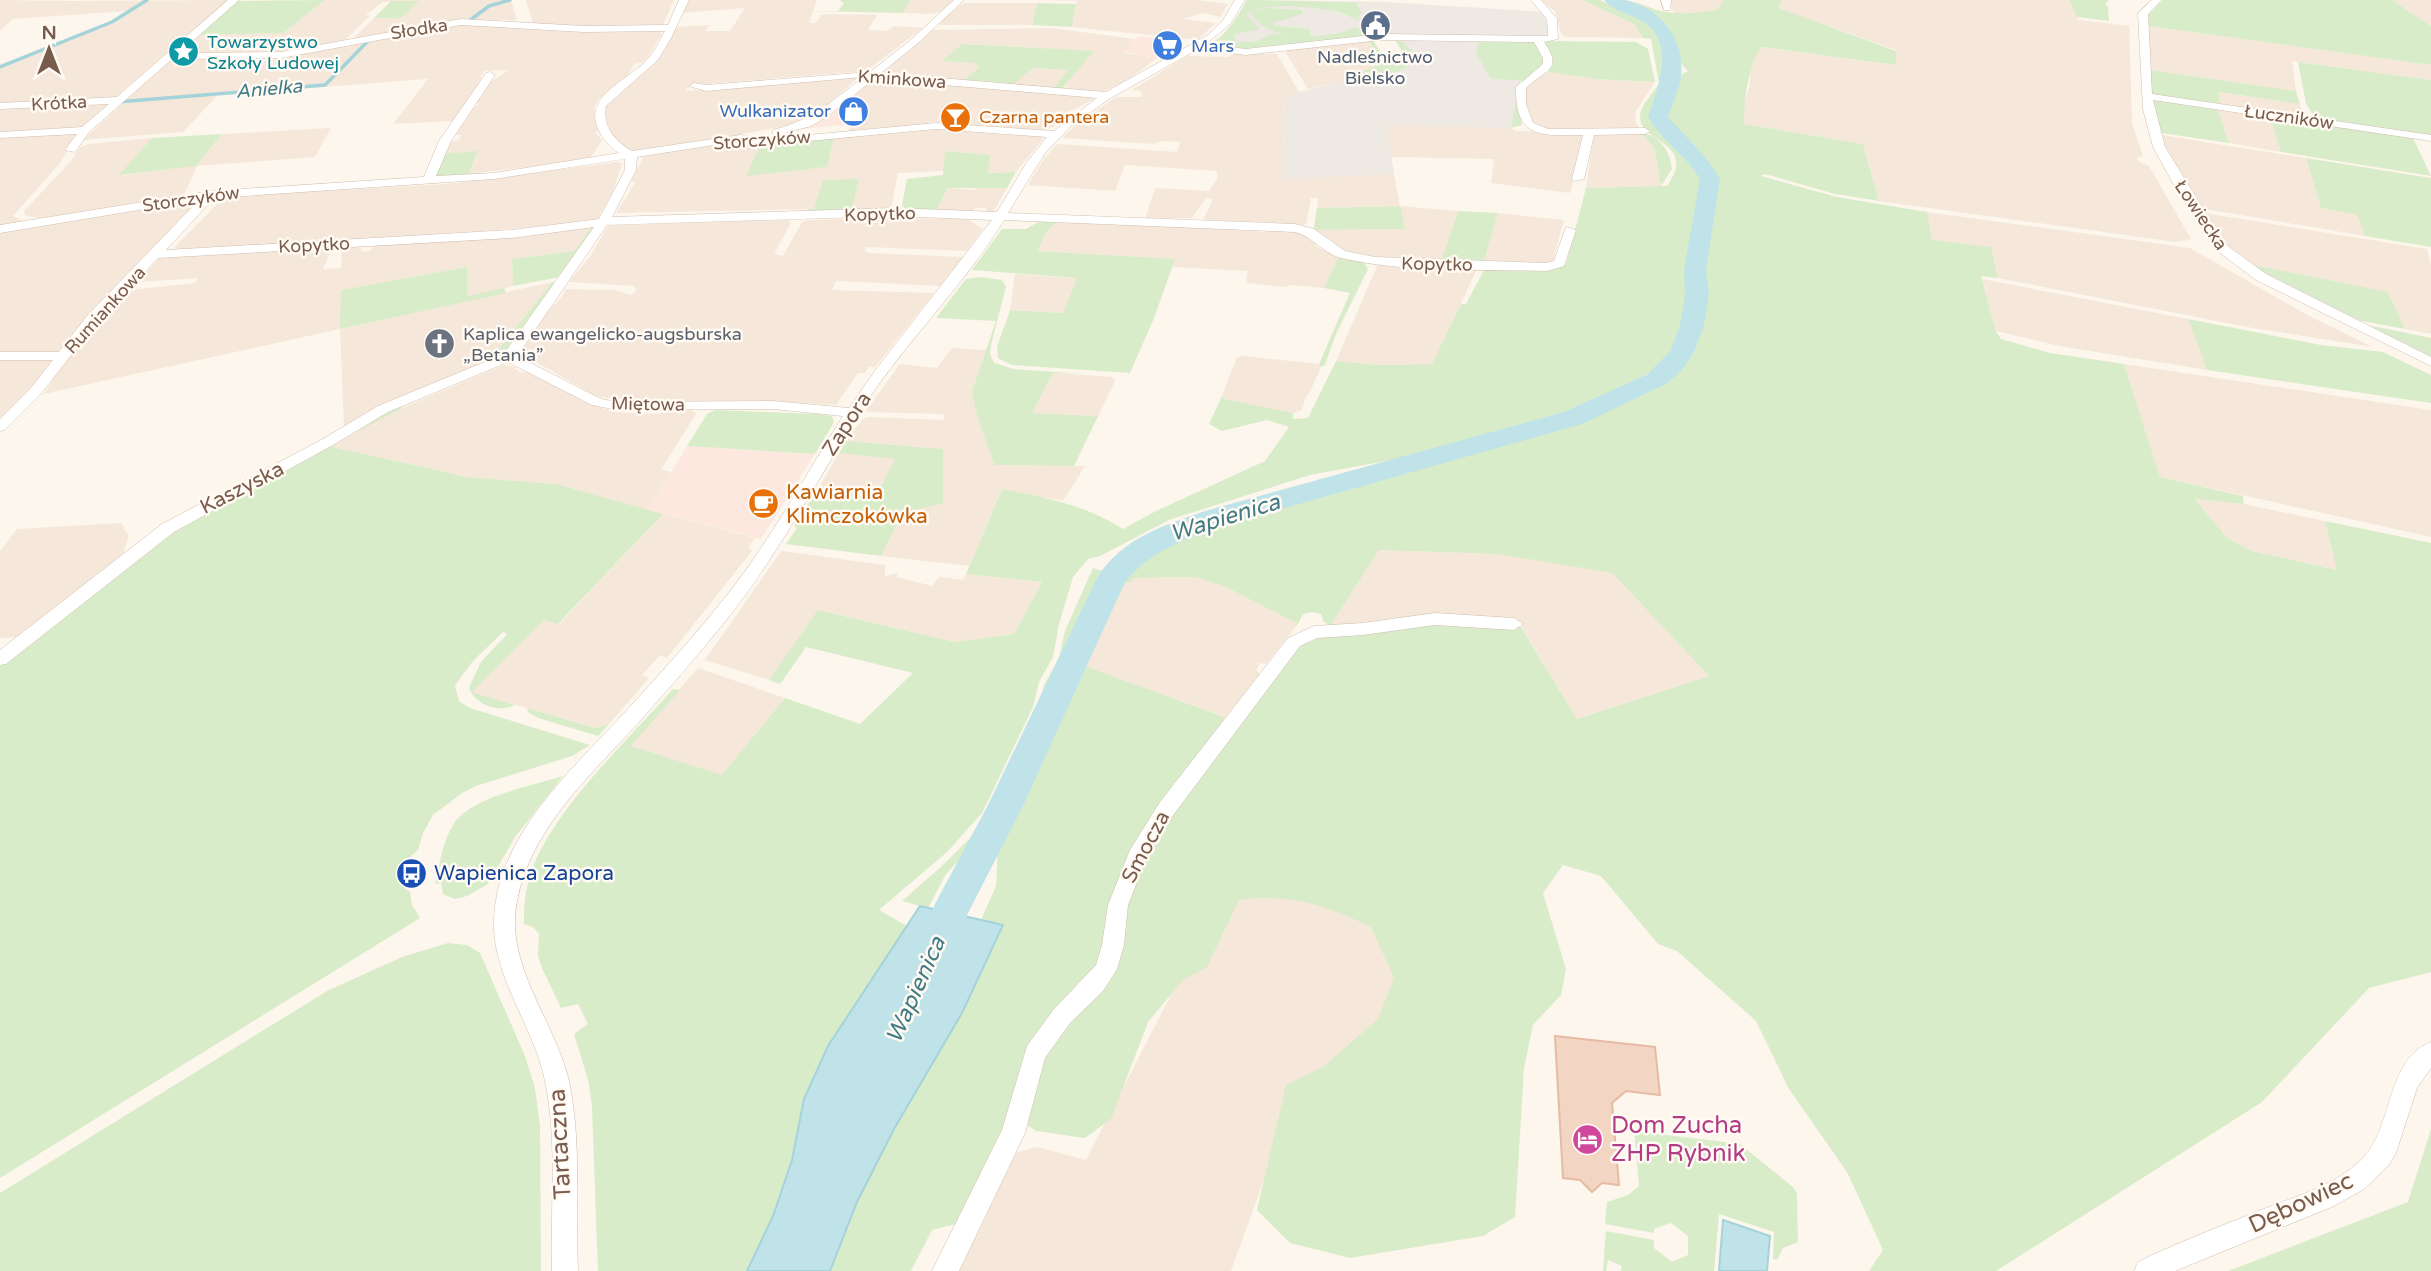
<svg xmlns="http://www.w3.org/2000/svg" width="2431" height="1271" font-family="'Varela Round',sans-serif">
<rect width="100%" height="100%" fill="#fdf6ec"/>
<path fill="#f5e8da" d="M0 0 72 1 231 0 117 98 0 105V65L109 22 127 11 13 19 0 31Z
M325 0H511L517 20 452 21 353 39 374 18H401L418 1 383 2 366 15 370 16 344 41 269 54 260 51 255 55 209 52 176 54 198 35 283 33Z
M526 0H674L663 25 597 28 533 24Z
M687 0H817L809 23H816L821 15 825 14 877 15 868 30 885 31 895 26 923 28 866 71 716 83 689 87 685 91 859 77 817 114 795 124 714 140 636 151 629 149 614 140 605 116 606 104 635 79 674 27 709 25 706 31H730L745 8 682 13Z
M911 0H954L940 12 931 14 903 13Z
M1086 0H1197L1228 4 1220 17 1203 13 1183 19 1216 23 1197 40 1072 27 1077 1H1030Z
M1539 0H1582L1634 24 1643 38 1565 37 1561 33 1555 11Z
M1669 0H1729L1723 13 1675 17Z
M1782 0H2069L2079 20 2129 26 2132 123 2143 156 2137 158 2138 161 2149 166 2191 239 2176 242 1879 201 1863 144 1744 124V103L1750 85V65L1760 47 1895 65 1896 50 1778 8Z
M2392 0H2431V26Z
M966 3H1037L1032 25H936L960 5Z
M457 25 660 31 662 34 645 62 634 64 625 81 599 99 594 107 595 121 599 130 595 132 602 140 590 159 469 174 478 152 443 154 450 142 459 140 461 135H452L471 109 479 104 476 102 490 82 509 70 484 71 480 77 485 79 454 121 393 124 428 79 218 95 183 132 83 140 173 57 253 58 259 62Z
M2147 26 2431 65V80L2292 61 2296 91 2150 70Z
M1052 28 1135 39 1124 53 1157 58 1124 83 1101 92 1063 87 1093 51 962 44 944 61 975 63 979 67 964 80 879 74 933 30Z
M1369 40 1381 64 1348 79 1308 89 1286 53 1289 50Z
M1232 53 1277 54 1299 92 1285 96 1282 179 1394 174 1400 206 1458 211 1441 261 1385 258 1352 252 1337 248 1315 230 1405 229 1399 206 1317 208 1318 198H1311L1306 224 1303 225 1260 222H1202L1213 199 1206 198 1192 218 1145 219 1155 188 1209 191 1217 179V171L1125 165 1115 191 1028 185 1043 160 1057 144 1177 152 1180 142 1163 141 1153 144 1062 138 1079 122 1116 97H1142L1141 91 1132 90 1187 56 1229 57Z
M1033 68 1070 70 1054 88 1011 85Z
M1548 72 1595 79 1655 82 1636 111 1635 121 1639 128 1636 129 1545 128 1531 120 1524 95 1525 85Z
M869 81 916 82 1091 95 1094 99 1067 113 1070 114 1053 127 1045 130 970 126 978 108 922 125 847 131 870 108 839 107Z
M2218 92 2300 104 2303 117 2219 105Z
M111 102 83 127 0 134V107Z
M2217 107 2269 115 2281 152 2229 143Z
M1387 125 1511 128 1516 131 1577 133 1584 136 1570 193 1491 183 1494 159 1391 157Z
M331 128 315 157 197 166 183 197 42 219 25 215 24 211 72 160 80 147 89 144 152 138 121 175 196 166 222 134Z
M942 128 1041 136 1043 139 1016 172 988 173 989 155 946 151 944 171 898 173 892 205 886 208 851 209 859 180 814 209 616 213 635 183 631 181 645 154 721 144 760 145 747 175 827 167 835 135Z
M1594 133H1641L1654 147 1661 186 1586 188Z
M77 134 61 162 13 216 26 222 0 227V137Z
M2162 135 2306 158 2321 208 2357 215 2365 236 2199 208 2168 154Z
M618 162 622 164 612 194 596 221 433 236 174 251V248L223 198 229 196 448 184Z
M977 187 1007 188 993 212 987 213 986 208H975L972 212H935L948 188 975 190Z
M200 199H204L60 353 0 354V230Z
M1927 212 2190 248 2309 316 2373 347 2247 327 1998 278 1991 248 1931 240Z
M1498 213 1564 220 1552 264 1484 261Z
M2204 213 2427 249 2431 265V334L2405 329 2387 292 2248 264 2221 240Z
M881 218 967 219 983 229 967 251 866 247 864 251 870 253 963 257 940 286 836 281 832 290 934 293 875 367H869L865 373H858L836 405 774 401 663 403 608 398 596 396 536 362 527 357 523 348 542 318 564 294 565 289 615 290 631 295 637 290 634 286 569 282 591 255 609 224 788 220 791 223 774 254 783 256 802 222 808 220Z
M1059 219 1263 232 1295 230 1316 241 1315 245 1320 249H1327L1338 258 1324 288 1292 285 1286 287 1246 283 1248 271 1172 267 1174 259 1038 251 1045 234Z
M592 226 574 251 512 259 513 286 467 297V267L341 290V329L552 282 495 354 481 364 344 430 340 329 44 394 68 355 129 290 195 283 198 278 138 282 160 257 333 246 323 269 341 268 342 248 360 247 363 252 370 251 374 246 467 240Z
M1378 264 1477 269 1433 364 1377 365 1336 361Z
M1015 274 1077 278 1063 313 1010 310Z
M1982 279 2188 319 2207 370 2059 346 1996 331Z
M952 348 986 350 972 391 994 465 1085 466 1063 501 1002 489 969 566 881 556 903 513 943 449 846 441 863 419 868 417 944 420V414L865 412 900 364 937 368Z
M1243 356 1319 364 1321 367 1309 394 1306 396 1302 410 1293 413 1225 399 1222 396 1237 357Z
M0 357 53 359 30 392 0 422Z
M2124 364 2431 410V537L2160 477Z
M504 365 516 367 515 369 522 373 528 372 585 402 614 412 652 414 691 410 696 414 661 470 671 472 648 510 556 484 467 477 327 446 374 420Z
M1053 373 1112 377 1115 381 1098 416 1032 413Z
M839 453 896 458 877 493 819 487Z
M2195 499 2244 504 2325 521 2338 570 2252 551 2227 538Z
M663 514 755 538 748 548 752 551 667 658 660 655 642 675 649 678 609 724 595 728 471 692 544 620 559 624Z
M121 523 129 536 121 559 21 637 0 638V551L17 529Z
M1378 550 1496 554 1612 573 1709 676 1577 719 1518 621 1330 626Z
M781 551 885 565V576L898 573 897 577 932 586 939 577 963 580 966 574 1042 582 1014 634 955 642 819 610 769 680 705 660Z
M1196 577 1226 587 1298 624 1266 664 1260 663 1256 671 1259 677 1228 718 1084 666 1125 583 1134 578Z
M698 668 785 698 722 776 630 746Z
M1235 870 1437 927 1367 1068 1298 1086 1231 1271H953L1010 1154 1037 1147 1086 1160Z"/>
<path fill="#fde8e0" d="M1138 36 1182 41 1157 58 1124 52Z
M839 107 871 108 854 124 800 129 828 117Z
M943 107 978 108 970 126 936 124 934 122Z
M687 446 815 454 761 539 648 510Z"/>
<path fill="#efe9e4" d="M1249 0 1385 2 1544 12 1549 33 1539 37 1390 34 1223 47 1219 44Z
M1397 41H1479L1519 80 1511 128 1387 125 1394 174 1282 179 1285 96 1348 79 1408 56Z"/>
<path fill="#d8ecc9" d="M325 0 283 33 198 35 237 1Z
M839 0H911L903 13 812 11H838L844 3Z
M1247 0 1385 3H1356L1362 13 1358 16 1360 20C1352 20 1348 14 1340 12 1321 8 1259 0 1247 15L1260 29 1236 34 1234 37 1236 41 1212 45 1211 43C1224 38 1238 16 1247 0Z
M1582 0H1600L1654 26 1664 50 1666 83 1653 108V120C1669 147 1711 158 1699 196L1681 325 1674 346 1656 369 1623 388 1566 412 1429 453 1310 475 1169 520 1100 556 1088 559 1073 577 1059 624 1053 657 1039 682 1033 707 982 813 947 852 879 910 907 926 828 1046 773 1216 747 1271H598L592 1107 589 1083 574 1034 588 1024 578 1004 561 1008 542 968 538 956 539 934 533 927 524 924C524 907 525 892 530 876 549 813 629 739 673 689L680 690 631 746 722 775 785 698 860 724 913 673 806 647 780 684 769 680 818 610 955 642 1014 634 1042 582 966 574 1002 489C1044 497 1086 505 1123 529L1154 512 1265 461 1289 427 1267 420 1222 431 1209 424 1222 396 1225 399 1293 413V419L1308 418 1336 361 1377 365 1432 364 1461 304H1466L1485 268 1549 269 1566 264 1586 188 1661 186 1654 147 1641 133C1659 134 1671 153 1672 169L1661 186H1667C1698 142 1642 144 1640 118 1639 106 1654 93 1659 83L1651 39 1643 38 1634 24Z
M1618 0C1635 0 1646 7 1661 11 1680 15 1698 13 1717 10L1724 0H1782L1779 8 1896 51V65L1761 47C1748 68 1744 99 1744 124L1863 144 1879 201 1835 194 1765 174 1761 176 1837 197 1927 212 1932 240 1991 247 1998 278 1981 276 1996 331 2001 339 2050 353 2124 364 2160 477 2243 496 2244 504 2195 499 2227 538 2252 551 2337 570 2325 521 2431 543V972L2369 988 2262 1102 1996 1271H1869L1883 1250 1847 1172 1789 1089 1756 1021 1677 951 1658 944 1601 876 1563 865 1543 893 1566 969 1561 995 1533 1025 1524 1068 1515 1217 1483 1236 1350 1258 1290 1243 1257 1210 1286 1085 1323 1067 1378 1019 1394 978 1371 927C1325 905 1291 893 1239 900L1207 967 1183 980 1148 1022 1111 1119 1085 1138 1036 1131 1024 1123 1033 1075 1049 1038 1110 972 1118 950 1123 907 1141 861 1170 811 1261 692 1299 646 1329 634 1364 632 1419 623 1521 627 1577 719 1709 676 1612 573 1496 554 1379 550 1330 626 1323 621 1321 614 1312 612 1303 614 1298 624 1226 587 1196 577 1134 578 1131 582 1125 583 1085 666 1227 718 1258 677 1256 669 1261 678 1161 807 1130 855 1112 906 1108 943 1101 968 1081 991 1063 1006 1030 1050 1014 1105 960 1223 932 1230 911 1271H830L857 1202 894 1129 962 1013 1003 926 981 920 996 886 998 843 1120 575 1125 573 1143 552 1195 529 1322 492 1572 425 1636 397 1679 368 1690 351 1700 327 1706 297 1702 270 1717 183 1706 162 1665 119C1663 107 1678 88 1682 74L1688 71 1677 59 1668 26 1647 12Z
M2069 0H2109L2105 4 2108 7 2109 21 2077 17Z
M2161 0H2392L2431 26V65L2148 26 2149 11Z
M391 1H419L401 18H374Z
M1037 3 1076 4 1072 27 1032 25Z
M1265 8 1302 10 1303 14 1273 23 1275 26 1309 29 1311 35C1286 37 1268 34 1251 15L1253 11Z
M1352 28 1390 30V34L1247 49 1223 47 1238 42H1254L1271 34 1316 36 1340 33Z
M1369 40H1373L1386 61 1405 55 1395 41H1402L1414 53 1413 64 1371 84 1348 86 1343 80 1381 64Z
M1479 41 1535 42 1545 62 1535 76 1520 82 1522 125 1511 128 1519 80 1491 79 1476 53Z
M1547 41 1636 42 1648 49 1655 82 1595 79 1548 72 1550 53 1544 44Z
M962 44 1094 51 1063 87 1066 89 1054 88 1068 70 1033 68 1012 85 881 76 880 73 964 80 979 67 975 63 942 61Z
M2298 62 2431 80V137L2315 118 2306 103Z
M2150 70 2296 91 2300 104 2219 92V105L2150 94Z
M2152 98 2217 107 2229 143 2161 133Z
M2269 115 2412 136 2431 176 2281 152Z
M222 134 196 166 119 175 152 138Z
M835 135 827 167 746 176 760 145Z
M478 151 469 173H482L479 174 438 179 433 174 443 154Z
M945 151 990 155 988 173 1016 172 1007 188H948L935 212 906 210 902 205 907 179 943 175Z
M2306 158 2431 178V247L2365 236 2357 215 2321 208Z
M859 179 852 209 886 208 892 205 890 209 842 211 841 209H834L832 212 808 213V209H814L823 180Z
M1400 206 1405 229 1315 230 1314 228 1317 208Z
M1458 211 1498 213 1484 261H1441Z
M1059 219 1045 234 1038 251 1175 259 1154 318 1130 373 1012 365 998 358 997 347 1010 310 1063 313 1077 278 972 270 1002 229H1026L1038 222Z
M592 226 593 228 560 277 513 286 512 259 574 251Z
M1327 249 1364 263 1368 269 1336 334 1325 365 1321 367 1319 364 1350 293 1324 288 1338 258Z
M2248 264 2388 292 2405 329 2351 319Z
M467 267V296L504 288 506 293 340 329 341 290Z
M981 277 1002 280 1006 287 991 345 990 354 994 363 1013 369 1085 374 1053 373 1032 413 1098 416 1074 466 994 465 977 415 972 391 996 321 936 318 966 279Z
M552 282 557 283 505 353 495 354Z
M2188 319 2321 345 2383 352 2431 375V403L2207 370Z
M2373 326 2431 338V358L2369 328Z
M396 405 403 408 328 446 467 477 556 484 663 514 558 624 544 620 472 692 515 705C498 714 475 704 469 688L481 662 507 634 503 632 473 661 455 685 459 701 470 708 590 745 572 756 476 786 462 793 433 815 423 833 418 850 411 856 403 887 410 892 412 905 420 918 0 1178V662L150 543Z
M715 410 816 414 832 416 834 422 815 454 687 446 707 414Z
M846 441 943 449V503L903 513 881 556 786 544 797 528 794 526 819 487 878 492 895 459 839 453Z
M1093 568 1109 573 1041 706 1044 685 1059 658 1065 631Z
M527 708 595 728 609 724 598 736 538 718 528 712Z
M563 776 515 837 488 884 467 896 455 899 443 894 441 883 435 884C440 865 442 842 453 825 470 797 532 786 563 776Z
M983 825H985L974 844 946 874 928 908 902 901 942 866Z
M448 943 467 945 480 953 525 1056 535 1088 540 1126 541 1271H0V1193L327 991 402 957Z
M2431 1129V1271H2228L2408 1202Z
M1634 1131 1740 1144 1794 1188 1797 1194 1798 1242 1783 1248 1777 1260 1773 1259 1774 1232 1719 1214 1714 1271H1621L1622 1266 1608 1260 1606 1271H1603L1606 1231 1654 1240V1248L1672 1262 1688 1255V1236L1671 1223 1654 1229V1233L1605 1224 1607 1202 1628 1195 1639 1186Z"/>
<path fill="#bfe3e8" stroke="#a5d3da" stroke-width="2" d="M920 906 1003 925 962 1013 894 1129 857 1202 830 1271H747L773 1216 792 1160 804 1099 828 1046Z
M1723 1220 1770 1236 1767 1271H1719Z"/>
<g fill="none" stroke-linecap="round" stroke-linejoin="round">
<path stroke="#a5d3da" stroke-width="3.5" d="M469 21 489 6 510 0
M0 67 112 22 147 0
M117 102 325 85 370 39"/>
<path fill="#bfe3e8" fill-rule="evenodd" d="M1604 0C1610 0 1619 0 1625 0 1661 8 1685 39 1681 76 1680 89 1672 104 1668 117L1706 158 1720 179 1706 270 1709 295 1704 325 1695 350 1682 370 1666 384 1582 424 1225 525C1187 538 1151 550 1125 582L1022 808 967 915 947 964 933 969 919 964 914 952 936 902 988 805 1097 578C1121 539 1164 525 1205 511L1564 412 1648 374 1671 350 1680 325 1685 295 1684 270 1700 179C1686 155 1662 141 1648 117 1658 88 1677 41 1642 21 1630 14 1613 11 1604 0Z"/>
</g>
<path fill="#f3d5c3" stroke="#e6bba3" stroke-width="2" d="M1555 1036 1655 1047 1660 1095 1626 1091 1612 1103 1619 1185 1602 1183 1592 1192 1580 1180 1563 1178Z"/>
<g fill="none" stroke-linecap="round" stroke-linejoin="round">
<defs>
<path id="minor" d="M228 0H239L179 53 281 52 461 19 584 26 668 25 679 0H689L671 38 658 60 606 106C602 127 616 142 632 151L740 135 766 139 936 123 1054 131 1097 98 874 79 825 118 811 126 777 135 773 134V130C816 118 829 104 863 77L706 91 689 86 694 83 706 85 870 72 912 39 954 0H964L918 43 881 73 1106 92 1208 35 1223 20 1235 0H1245L1230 24 1206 44 1246 49 1381 34 1548 36 1547 19 1531 0H1541L1557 19 1558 39 1544 42C1564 70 1545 70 1526 88V104L1533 123 1548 129 1645 128 1650 131 1645 134 1594 135 1584 179 1574 181 1572 179 1583 135C1540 136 1515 138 1516 87L1543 64V58L1534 42 1381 40 1246 55 1198 49 1109 99 1072 125 1045 153 1008 213 1295 224 1314 229 1345 251 1375 257 1546 263 1554 261 1566 227 1576 230 1564 266 1547 271C1482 269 1404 273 1341 258 1324 254 1312 236 1295 232L1004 220C967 281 915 332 874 391 824 466 784 547 728 618 700 653 670 687 640 721 592 774 531 827 517 901 504 965 555 1021 569 1081 582 1143 575 1208 578 1271H552C550 1208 558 1143 545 1081 534 1026 492 977 494 920 497 834 573 769 627 710 662 672 696 634 728 594 771 539 805 476 843 416L773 409 617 410 592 405 508 362 388 412 333 445 174 532 6 664 0 665V650L162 524 323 439 378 406 504 354 594 227 512 238 158 258 97 322 40 395 5 430 0 431V419L30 389 53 360H0V352H59L87 316 199 200 0 233V225L211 191 424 177 439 141 486 73 490 72 495 75 451 141 436 176 494 173 619 153C610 147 603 139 598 129 584 97 625 81 644 63 653 54 659 43 665 31L584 32 461 25 281 58 172 59 89 132 75 152 65 150 77 134 0 138V132L82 127 109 104 0 109V103L117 97ZM936 129 1047 137 1027 162 997 212 895 208 612 217 636 170 637 157 740 141 766 145ZM625 159V170L599 219 512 230 166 250 214 198 494 179ZM895 216 992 220 877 368 849 408 773 401 617 402 601 399 517 356 607 225Z
M1661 0H1671L1670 10H1664Z
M2152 0H2162L2148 14 2152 94 2431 135V141L2153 100 2165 147 2225 244 2266 274 2431 357V366L2256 280 2216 250 2175 187 2153 147 2143 109 2138 13Z
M1435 613 1514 618 1523 624 1514 630 1435 625 1363 635 1317 638 1300 646 1174 814 1146 859 1128 905 1124 945 1117 969 1103 991 1070 1023 1045 1058 1025 1133 959 1271H932L1002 1130 1027 1046 1054 1009 1096 965 1102 945 1108 905 1130 850 1160 802 1288 638 1314 626 1363 623Z
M2431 1042V1068L2417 1088 2396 1153 2389 1165 2364 1189 2334 1206 2175 1271H2134L2138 1262 2152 1255C2188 1239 2225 1224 2261 1210 2296 1196 2335 1186 2362 1159 2394 1127 2385 1060 2431 1042Z"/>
</defs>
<use href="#minor" stroke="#d1beb0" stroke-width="1"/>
<use href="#minor" fill="#fff" fill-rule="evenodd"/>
</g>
<defs>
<symbol id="civic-disc" viewBox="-11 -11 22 22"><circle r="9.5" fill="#5c6f8a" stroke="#fffaf3"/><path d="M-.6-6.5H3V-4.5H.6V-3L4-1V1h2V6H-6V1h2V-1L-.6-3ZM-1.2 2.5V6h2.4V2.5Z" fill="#fff"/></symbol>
<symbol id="supermarket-disc" viewBox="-11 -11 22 22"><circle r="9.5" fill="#3f7fe0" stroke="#fffaf3"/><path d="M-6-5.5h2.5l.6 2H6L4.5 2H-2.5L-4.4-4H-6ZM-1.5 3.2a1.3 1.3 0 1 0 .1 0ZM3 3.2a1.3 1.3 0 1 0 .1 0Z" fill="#fff"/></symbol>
<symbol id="sight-disc" viewBox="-11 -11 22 22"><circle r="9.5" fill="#0f9aa8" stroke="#fffaf3"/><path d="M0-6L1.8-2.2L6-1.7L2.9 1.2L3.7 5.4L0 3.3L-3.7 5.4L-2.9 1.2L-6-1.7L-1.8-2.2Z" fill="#fff"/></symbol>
<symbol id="shop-disc" viewBox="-11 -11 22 22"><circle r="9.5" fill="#3f7fe0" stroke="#fffaf3"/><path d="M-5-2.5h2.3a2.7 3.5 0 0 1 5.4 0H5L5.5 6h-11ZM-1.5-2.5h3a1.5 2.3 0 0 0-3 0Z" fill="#fff"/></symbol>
<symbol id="bar-disc" viewBox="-11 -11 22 22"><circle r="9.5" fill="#e8710a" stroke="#fffaf3"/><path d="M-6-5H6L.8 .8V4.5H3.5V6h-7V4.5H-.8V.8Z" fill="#fff"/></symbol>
<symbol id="church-disc" viewBox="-11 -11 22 22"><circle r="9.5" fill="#6b7280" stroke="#fffaf3"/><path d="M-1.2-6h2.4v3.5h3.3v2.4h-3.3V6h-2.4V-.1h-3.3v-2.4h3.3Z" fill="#fff"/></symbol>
<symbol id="cafe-disc" viewBox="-11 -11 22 22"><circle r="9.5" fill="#e8710a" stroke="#fffaf3"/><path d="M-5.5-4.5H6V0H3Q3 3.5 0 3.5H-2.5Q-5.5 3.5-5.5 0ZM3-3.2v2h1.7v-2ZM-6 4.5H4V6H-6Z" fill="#fff"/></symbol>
<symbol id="bus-disc" viewBox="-11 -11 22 22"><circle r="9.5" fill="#1a4fb4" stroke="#fffaf3"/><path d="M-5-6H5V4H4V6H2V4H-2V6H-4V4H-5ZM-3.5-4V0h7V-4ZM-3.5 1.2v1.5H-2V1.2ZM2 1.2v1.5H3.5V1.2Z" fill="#fff"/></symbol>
<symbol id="hotel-disc" viewBox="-11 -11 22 22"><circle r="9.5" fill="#d1479c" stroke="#fffaf3"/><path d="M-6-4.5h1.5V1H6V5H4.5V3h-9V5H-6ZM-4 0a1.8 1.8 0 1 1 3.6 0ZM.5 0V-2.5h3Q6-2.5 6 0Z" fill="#fff"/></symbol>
</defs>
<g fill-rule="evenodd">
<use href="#civic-disc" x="1358" y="8" width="35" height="35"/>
<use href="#supermarket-disc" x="1150" y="28" width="35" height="35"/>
<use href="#sight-disc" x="166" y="34" width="35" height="35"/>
<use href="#shop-disc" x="836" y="94" width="35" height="35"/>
<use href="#bar-disc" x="938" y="100" width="35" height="35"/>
<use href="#church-disc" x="422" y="326" width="35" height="35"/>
<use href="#cafe-disc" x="746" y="486" width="35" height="35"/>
<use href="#bus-disc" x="394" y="856" width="35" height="35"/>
<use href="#hotel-disc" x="1570" y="1122" width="35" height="35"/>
</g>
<g text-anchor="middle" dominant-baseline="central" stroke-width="5" stroke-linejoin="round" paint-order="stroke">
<g font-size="18" fill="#7a5c4d" stroke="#fffaf3">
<text transform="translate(419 29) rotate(-9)">Słodka</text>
<text transform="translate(902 79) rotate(4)">Kminkowa</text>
<text transform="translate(59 103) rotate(-3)">Krótka</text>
<text transform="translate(2289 117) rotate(8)">Łuczników</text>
<text transform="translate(762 140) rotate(-4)">Storczyków</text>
<text transform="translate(191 199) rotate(-8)">Storczyków</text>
<text transform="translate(880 214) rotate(-2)">Kopytko</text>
<text transform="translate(2201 215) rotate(56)">Łowiecka</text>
<text transform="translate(314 245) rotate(-3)">Kopytko</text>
<text transform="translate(1437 264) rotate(1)">Kopytko</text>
<text transform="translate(105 310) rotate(-48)">Rumiankowa</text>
<text transform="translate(648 404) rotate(1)">Miętowa</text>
</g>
<g font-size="18" fill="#0d838f" stroke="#fffaf3" text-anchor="start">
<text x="207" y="42">Towarzystwo<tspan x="207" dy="21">Szkoły Ludowej</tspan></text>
</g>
<g font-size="18" fill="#366cbe" stroke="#fffaf3" text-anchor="start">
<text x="1191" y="46">Mars</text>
<text x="831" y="111" text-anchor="end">Wulkanizator</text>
</g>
<g font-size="18" fill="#4e5e75" stroke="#fffaf3">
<text x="1375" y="57">Nadleśnictwo<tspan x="1375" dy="21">Bielsko</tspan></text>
</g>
<g font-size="18" fill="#c56008" stroke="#fffaf3" text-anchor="start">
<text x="979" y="117">Czarna pantera</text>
</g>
<g font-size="18" fill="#5b616d" stroke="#fffaf3" text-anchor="start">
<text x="463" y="334">Kaplica ewangelicko-augsburska<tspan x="463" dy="21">„Betania”</tspan></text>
</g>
<g font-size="19" font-style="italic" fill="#437c86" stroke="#fffaf3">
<text transform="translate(269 89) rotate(-5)">Anielka</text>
</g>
<g font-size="21" fill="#7a5c4d" stroke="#fffaf3">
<text transform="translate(847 424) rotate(-57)">Zapora</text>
<text transform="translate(242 488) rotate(-27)">Kaszyska</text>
<text transform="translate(1146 847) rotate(-62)">Smocza</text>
</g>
<g font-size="21" fill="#c56008" stroke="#fffaf3" text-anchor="start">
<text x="786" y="492">Kawiarnia<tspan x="786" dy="24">Klimczokówka</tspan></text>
</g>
<g font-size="21" fill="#164399" stroke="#fffaf3" text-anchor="start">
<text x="434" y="873">Wapienica Zapora</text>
</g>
<g font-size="23" font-style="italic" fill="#437c86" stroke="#fffaf3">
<text transform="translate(1225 518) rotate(-17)">Wapienica</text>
<text transform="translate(916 990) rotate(-66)">Wapienica</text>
</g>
<g font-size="24" fill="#b23c85" stroke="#fffaf3" text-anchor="start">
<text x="1611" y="1125">Dom Zucha<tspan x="1611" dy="28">ZHP Rybnik</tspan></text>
</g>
<g font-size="24" fill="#7a5c4d" stroke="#fffaf3">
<text transform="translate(560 1144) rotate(-93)">Tartaczna</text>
<text transform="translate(2301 1203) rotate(-25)">Dębowiec</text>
</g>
</g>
<g transform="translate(49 49)" stroke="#fffaf3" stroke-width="5" paint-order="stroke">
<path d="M0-5L12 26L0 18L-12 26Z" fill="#7a5c4d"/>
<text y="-10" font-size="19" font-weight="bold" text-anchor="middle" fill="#7a5c4d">N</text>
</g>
</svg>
